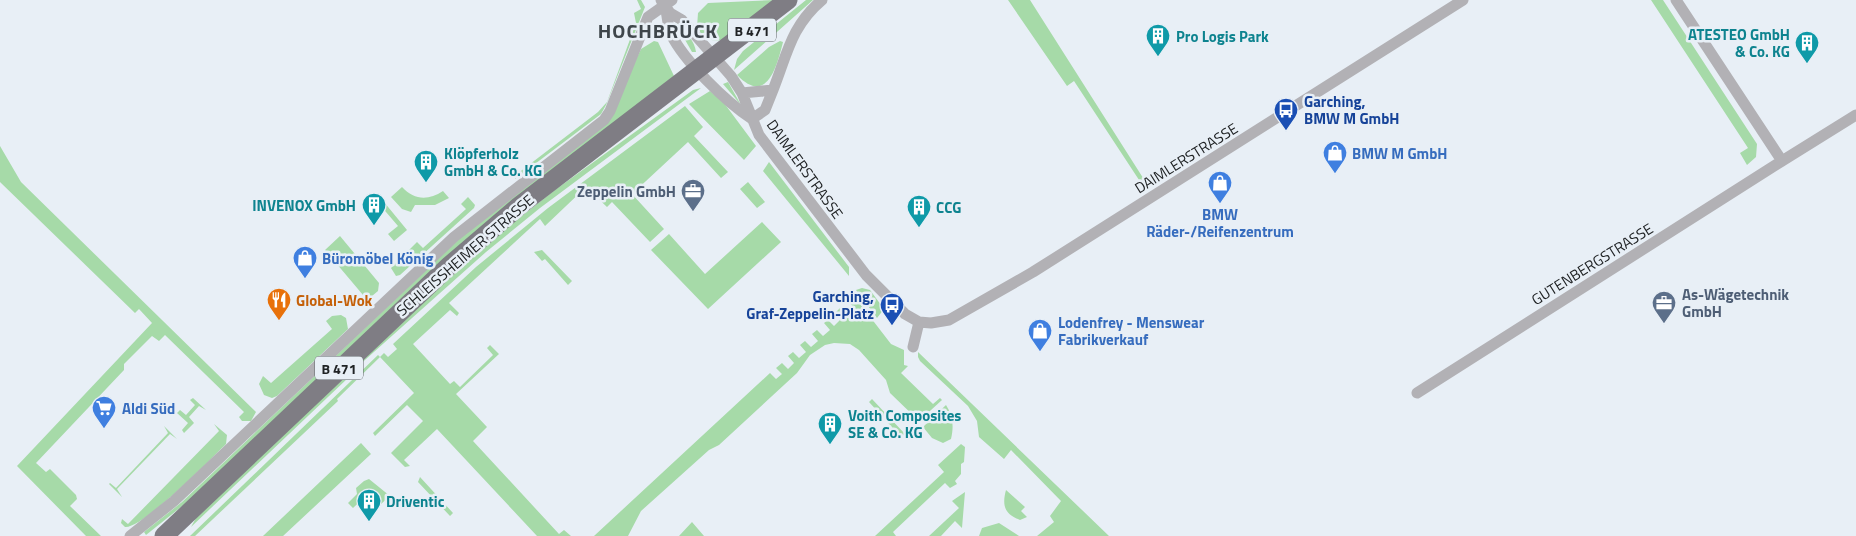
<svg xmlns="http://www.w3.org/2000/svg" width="1856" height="536" font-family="'Titillium Web',sans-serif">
<rect width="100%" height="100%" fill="#e8eff6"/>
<path fill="#a6daa8" d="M637 0H641L645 7 606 105 601 114 515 179 517 174 598 112 607 102 636 23 634 13 641 9Z
M775 0 722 40C710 42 703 38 697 27L698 13 708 3Z
M806 0H813L734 70 737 59 743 51Z
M1008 0H1030L1145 181 1143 186 1074 81 1067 86Z
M1651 0H1663L1757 144 1756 157 1747 165 1740 153 1748 148Z
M678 23C685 32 695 41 696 52H692L676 24Z
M654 41 658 42 674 76 533 186 191 499 146 535 144 532 182 502 465 233 605 125 641 49Z
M780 41 783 42C777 66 767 106 737 75L769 47Z
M728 82 741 105 723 84Z
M701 88 540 208 486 252 356 368 359 359 496 236 555 190 693 90Z
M710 91 724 103 756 146 744 160 689 104Z
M685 106 703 127 694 136 728 172 721 178 688 142 632 194 664 229 650 242 612 202 607 207 586 187 545 226 540 219 449 303 459 313 457 316 450 310 413 344 450 384 454 381 460 387 493 355 487 348 490 345 499 354 456 394 487 427 473 441 559 534 564 530 571 536H537L437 429 404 460 410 466 405 467 391 453 423 421 407 405 375 436 373 433 414 393 380 357 337 399 338 401 195 536H190L378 355 380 357 384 353 388 357 397 349 393 344 476 267 548 208Z
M0 146 21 182 256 412 251 421H242L239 417 244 412 165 335 159 341 152 336 124 364V370L36 463 46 472 50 469 76 495 77 499 70 506 101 536H86L17 466 152 323 139 309 135 313 0 182Z
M769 162 849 267V276L763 171Z
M748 182 765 202 757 208 740 189Z
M402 187C414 200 428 201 443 191L449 198 435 205H415L411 212 402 209 391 197Z
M468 197 475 205 474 208 400 275 396 276 391 268 417 242 423 248 466 209 461 204Z
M384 202 407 230 394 241 388 234 398 226 380 205Z
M762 222 781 242 708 309 651 250 669 234 705 274Z
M340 236 379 283 378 291 372 296 363 295 325 250Z
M542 250 572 281 568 285 545 259 542 261 534 252Z
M862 288 870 290 884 309 877 318 856 290Z
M854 296 891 344 904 350V365L908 366 901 373 933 404 940 398 942 400 919 421 890 393 886 380 859 350 850 344 834 343 825 345 810 355 797 373 719 445 709 450 641 511 628 536H594L770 373 776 379 782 374 776 368 782 363 788 369 794 363 788 356 793 352 799 358 806 352 800 345 805 341 811 347 818 341 812 334 817 330 823 336 830 330 824 323 828 320 834 326 841 319 835 313 841 307 847 314 854 308 848 301Z
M341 315 346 318 348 329 277 396 272 398 264 395 259 384 263 376 271 383 332 329 326 321 332 316Z
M918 352 1109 536H1037L1054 522 1050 516 1061 501 1011 450 1004 459 979 437 977 421 968 406 920 361 918 357Z
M345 377 348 378 191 527 201 509Z
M193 398 206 410 199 406 189 417 194 423 184 433 182 430 188 423 177 413 180 410 186 415 195 405 190 400Z
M872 399 905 434 901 437 869 402Z
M946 405C953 416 954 426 951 439L943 443 932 438 923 427Z
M214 424 227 435 226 444C211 459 142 529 125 527L121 523 122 519 128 524 219 431Z
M164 426 177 439 170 434 117 489 122 497 109 484 110 483 116 488 168 433Z
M361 443 371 454 283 536H263Z
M961 444 965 447 964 462 961 464V474L955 481 957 484 950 488 945 483 893 532 896 536H875L944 472 938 465Z
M420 477 453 513 450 516 418 482Z
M369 479 390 496 381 504 370 492 353 508 348 503 357 494 356 488 364 481Z
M1006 490 1025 507 1021 511 1027 517 1020 520C1004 514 1002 505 1006 490Z
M965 492 962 528 955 521 941 536H929L959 508 952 501Z
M692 522 704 536H679Z
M999 523 1019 536H979L982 528Z"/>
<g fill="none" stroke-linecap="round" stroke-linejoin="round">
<path stroke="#b2b1b5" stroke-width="11" d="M661 0 670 13 682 20 731 76 742 93 759 135 866 275 905 314 919 322 931 323 949 320 1033 272 1463 0
M1676 0 1782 161 1856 115
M665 7C668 16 667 25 671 34 684 61 726 102 752 119
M742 93 773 90C787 55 791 26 822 0
M752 119 765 110 773 90
M913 347 919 322
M1417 393 1782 161
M130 536 174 501 454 237 604 120 610 111 648 17 672 0"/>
<path stroke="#7f7d84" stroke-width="19" d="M164 536 450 265 519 206 788 0"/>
</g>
<defs>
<symbol id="building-pin" viewBox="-11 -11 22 30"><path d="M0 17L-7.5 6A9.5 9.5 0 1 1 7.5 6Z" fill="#0f9aa8" stroke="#e8eff6"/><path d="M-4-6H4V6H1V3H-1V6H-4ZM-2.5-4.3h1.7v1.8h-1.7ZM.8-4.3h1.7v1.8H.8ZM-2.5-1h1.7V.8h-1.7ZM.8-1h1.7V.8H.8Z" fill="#fff"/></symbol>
<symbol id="bus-pin" viewBox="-11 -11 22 30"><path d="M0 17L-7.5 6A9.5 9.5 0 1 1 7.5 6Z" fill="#1a4fb4" stroke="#e8eff6"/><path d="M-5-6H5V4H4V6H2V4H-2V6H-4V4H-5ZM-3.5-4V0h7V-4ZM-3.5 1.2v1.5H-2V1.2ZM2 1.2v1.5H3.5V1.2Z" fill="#fff"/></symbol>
<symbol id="shop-pin" viewBox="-11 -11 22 30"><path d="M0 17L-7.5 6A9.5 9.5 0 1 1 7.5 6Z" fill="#3f7fe0" stroke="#e8eff6"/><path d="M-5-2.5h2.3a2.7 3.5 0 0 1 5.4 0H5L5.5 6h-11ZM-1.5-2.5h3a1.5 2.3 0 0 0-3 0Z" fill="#fff"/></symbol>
<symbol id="office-pin" viewBox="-11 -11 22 30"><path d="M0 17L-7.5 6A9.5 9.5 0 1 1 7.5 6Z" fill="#5c6f8a" stroke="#e8eff6"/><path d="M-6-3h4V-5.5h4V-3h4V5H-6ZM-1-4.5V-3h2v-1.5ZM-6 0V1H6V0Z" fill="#fff"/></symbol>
<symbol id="restaurant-pin" viewBox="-11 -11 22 30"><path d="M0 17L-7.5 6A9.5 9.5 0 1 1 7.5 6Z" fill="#e8710a" stroke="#e8eff6"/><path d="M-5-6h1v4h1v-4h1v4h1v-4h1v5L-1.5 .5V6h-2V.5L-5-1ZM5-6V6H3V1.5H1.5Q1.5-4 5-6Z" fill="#fff"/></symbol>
<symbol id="supermarket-pin" viewBox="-11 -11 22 30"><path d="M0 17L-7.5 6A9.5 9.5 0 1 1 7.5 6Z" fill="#3f7fe0" stroke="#e8eff6"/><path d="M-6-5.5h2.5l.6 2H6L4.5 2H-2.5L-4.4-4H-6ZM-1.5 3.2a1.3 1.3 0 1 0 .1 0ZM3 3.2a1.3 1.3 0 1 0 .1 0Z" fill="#fff"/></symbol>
</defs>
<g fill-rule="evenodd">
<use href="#building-pin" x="1144" y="22" width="28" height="38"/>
<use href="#building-pin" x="1793" y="29" width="28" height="38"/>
<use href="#bus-pin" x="1272" y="96" width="28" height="38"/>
<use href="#shop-pin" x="1321" y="139" width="28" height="38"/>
<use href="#building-pin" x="412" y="148" width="28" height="38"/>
<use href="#shop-pin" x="1206" y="169" width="28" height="38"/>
<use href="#office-pin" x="679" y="177" width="28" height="38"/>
<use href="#building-pin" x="360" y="191" width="28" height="38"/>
<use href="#building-pin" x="905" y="193" width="28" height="38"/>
<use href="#shop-pin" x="291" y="244" width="28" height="38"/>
<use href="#restaurant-pin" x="265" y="286" width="28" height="38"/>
<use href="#office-pin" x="1650" y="289" width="28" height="38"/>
<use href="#bus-pin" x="878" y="291" width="28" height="38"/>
<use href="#shop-pin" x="1026" y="317" width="28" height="38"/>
<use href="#supermarket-pin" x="90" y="394" width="28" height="38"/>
<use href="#building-pin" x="816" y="410" width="28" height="38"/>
<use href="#building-pin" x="355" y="487" width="28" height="38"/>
</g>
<g text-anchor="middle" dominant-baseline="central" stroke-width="5" stroke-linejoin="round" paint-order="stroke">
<g fill="#e8eff6" stroke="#5c6064" stroke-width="1">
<rect x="728" y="18.5" width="48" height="23" rx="4"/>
<rect x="315" y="356.5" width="48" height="23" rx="4"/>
</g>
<g font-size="14" font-weight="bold" fill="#202325">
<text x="752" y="30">B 471</text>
<text x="339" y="368">B 471</text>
</g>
<g font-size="15" font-weight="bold" fill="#0d838f" stroke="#e8eff6" text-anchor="start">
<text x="1790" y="34" text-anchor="end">ATESTEO GmbH<tspan x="1790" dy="17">&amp; Co. KG</tspan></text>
<text x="1176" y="36">Pro Logis Park</text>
<text x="444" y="153">Klöpferholz<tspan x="444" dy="17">GmbH &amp; Co. KG</tspan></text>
<text x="356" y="205" text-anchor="end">INVENOX GmbH</text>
<text x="936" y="207">CCG</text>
<text x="848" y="415">Voith Composites<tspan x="848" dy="17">SE &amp; Co. KG</tspan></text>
<text x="386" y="501">Driventic</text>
</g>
<g font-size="15" font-weight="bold" fill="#164399" stroke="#e8eff6" text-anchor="start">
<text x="1304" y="101">Garching,<tspan x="1304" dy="17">BMW M GmbH</tspan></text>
<text x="874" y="296" text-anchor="end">Garching,<tspan x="874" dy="17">Graf-Zeppelin-Platz</tspan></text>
</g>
<g font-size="15" font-weight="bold" fill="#366cbe" stroke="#e8eff6" text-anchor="start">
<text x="1352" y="153">BMW M GmbH</text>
<text x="1220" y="214" text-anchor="middle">BMW<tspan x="1220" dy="17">Räder-/Reifenzentrum</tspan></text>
<text x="322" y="258">Büromöbel König</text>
<text x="1058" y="322">Lodenfrey - Menswear<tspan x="1058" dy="17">Fabrikverkauf</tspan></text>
<text x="122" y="408">Aldi Süd</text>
</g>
<g font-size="15" fill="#202325" stroke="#e8eff6">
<text transform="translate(1186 158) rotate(-32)">DAIMLERSTRASSE</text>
<text transform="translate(805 169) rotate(54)">DAIMLERSTRASSE</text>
<text transform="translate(465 255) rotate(-41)">SCHLEISSHEIMER STRASSE</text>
<text transform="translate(1592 264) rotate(-32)">GUTENBERGSTRASSE</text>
</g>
<g font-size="15" font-weight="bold" fill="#4e5e75" stroke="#e8eff6" text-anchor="end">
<text x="676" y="191">Zeppelin GmbH</text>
<text x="1682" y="294" text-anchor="start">As-Wägetechnik<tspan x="1682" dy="17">GmbH</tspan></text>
</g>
<g font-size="15" font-weight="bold" fill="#c56008" stroke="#e8eff6" text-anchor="start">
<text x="296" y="300">Global-Wok</text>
</g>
<g font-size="20" font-weight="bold" letter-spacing="1" fill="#3f464b" stroke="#e8eff6">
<text x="658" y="30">HOCHBRÜCK</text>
</g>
</g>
</svg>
